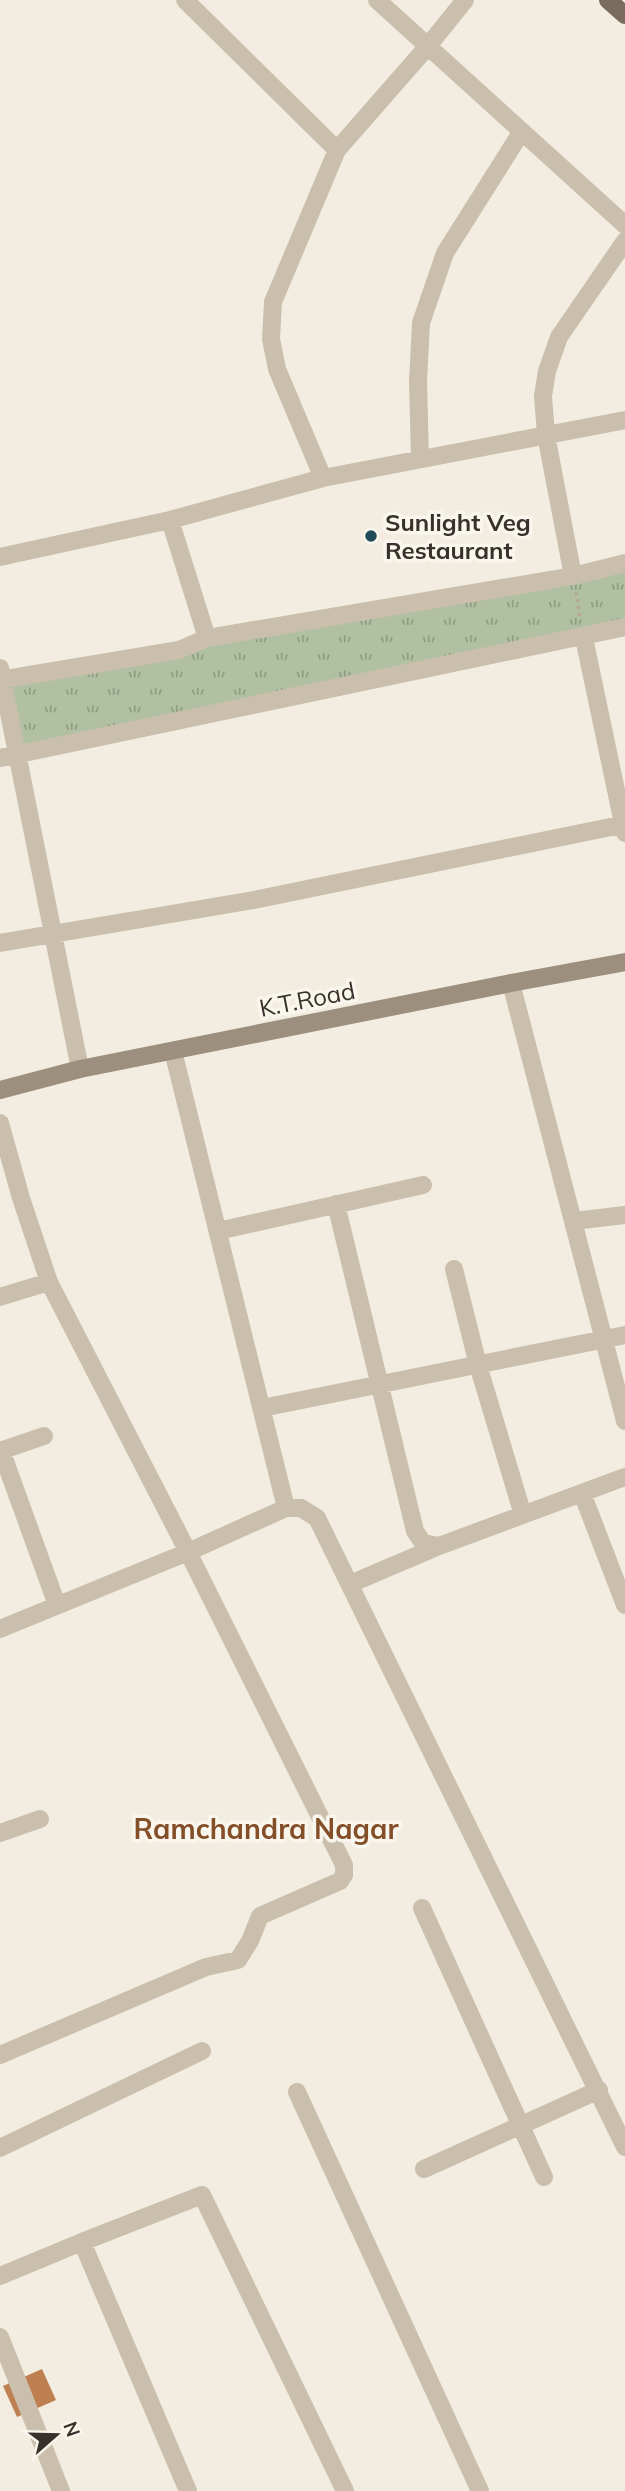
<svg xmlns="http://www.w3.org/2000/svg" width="625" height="2491" font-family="Mulish,sans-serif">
<defs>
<pattern id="park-tufts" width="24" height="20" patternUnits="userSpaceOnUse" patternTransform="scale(1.75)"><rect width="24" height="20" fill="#b0c0a1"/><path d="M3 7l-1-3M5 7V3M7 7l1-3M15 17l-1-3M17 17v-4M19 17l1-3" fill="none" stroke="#909d83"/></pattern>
</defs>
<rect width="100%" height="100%" fill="#f2ede0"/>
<path fill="url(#park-tufts)" d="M625 569V627L18 754 3 676Z"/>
<path fill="#bf8051" d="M42 2369 56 2400 17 2417 3 2386Z"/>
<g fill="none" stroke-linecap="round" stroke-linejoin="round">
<path stroke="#b5a997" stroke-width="3.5" stroke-dasharray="3.5 3.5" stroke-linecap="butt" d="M576 592 580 618"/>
<path stroke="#cabfac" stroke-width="18" d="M185 0 337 150
M377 0 625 225
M420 459 418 381 421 323 445 253 522 131
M323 478 625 420
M0 557 170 520 323 478 277 369 271 339 273 302 337 150 428 46 465 0
M573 576 546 435 543 396 547 371 559 337 625 241
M207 638 573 576 625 563
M584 638 625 833
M0 668 80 1069
M0 680 179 650 207 638 170 520
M0 758 625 627
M0 943 254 900 625 824
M511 983 625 1421
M173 1051 286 1508
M0 1123 21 1198 49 1282 188 1552 344 1865V1875L340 1881 260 1916 250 1941 238 1960 206 1967 0 2055
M336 1204 415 1531 423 1543 439 1546 625 1477
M574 1221 625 1215
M218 1231 423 1185
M454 1269 478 1365 523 1515
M0 1297 49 1282
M262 1408 625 1335
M1 1450 57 1605
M0 1451 44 1436
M582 1493 625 1605
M350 1584 439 1546
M0 1629 188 1552 286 1508H301L317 1518 625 2147
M0 1833 40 1819
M422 1908 544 2177
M297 2092 480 2491
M0 2148 202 2051
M424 2169 599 2090
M82 2242 202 2195 345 2491
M0 2276 82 2242 188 2491"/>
<path stroke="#cabfac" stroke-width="18" d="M0 2337 61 2491"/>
<path stroke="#9d8f7e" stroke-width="18" d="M0 1090 80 1069 511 983 625 962"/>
<path stroke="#796b5d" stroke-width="18" d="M608 0 625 15"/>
</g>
<circle fill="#224a58" stroke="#f9f6ed" stroke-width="2.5" cx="371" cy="536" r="7"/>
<g text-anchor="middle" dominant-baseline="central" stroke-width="7" stroke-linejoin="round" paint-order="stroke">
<g font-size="24" font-weight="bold" fill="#38312b" stroke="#f9f6ed" text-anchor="start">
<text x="385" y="522">Sunlight Veg<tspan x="385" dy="28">Restaurant</tspan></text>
</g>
<g font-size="24" fill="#38312b" stroke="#f9f6ed">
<text transform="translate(307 999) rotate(-11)">K.T.Road</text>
</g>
<g font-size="28" font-weight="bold" fill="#834e28" stroke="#f9f6ed">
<text x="266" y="1828">Ramchandra Nagar</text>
</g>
</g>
<g transform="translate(56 2435) rotate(70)" stroke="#f9f6ed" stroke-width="5" paint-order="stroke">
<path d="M0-5L12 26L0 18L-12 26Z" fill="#38312b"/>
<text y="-10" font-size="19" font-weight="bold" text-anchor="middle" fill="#38312b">N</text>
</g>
</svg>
